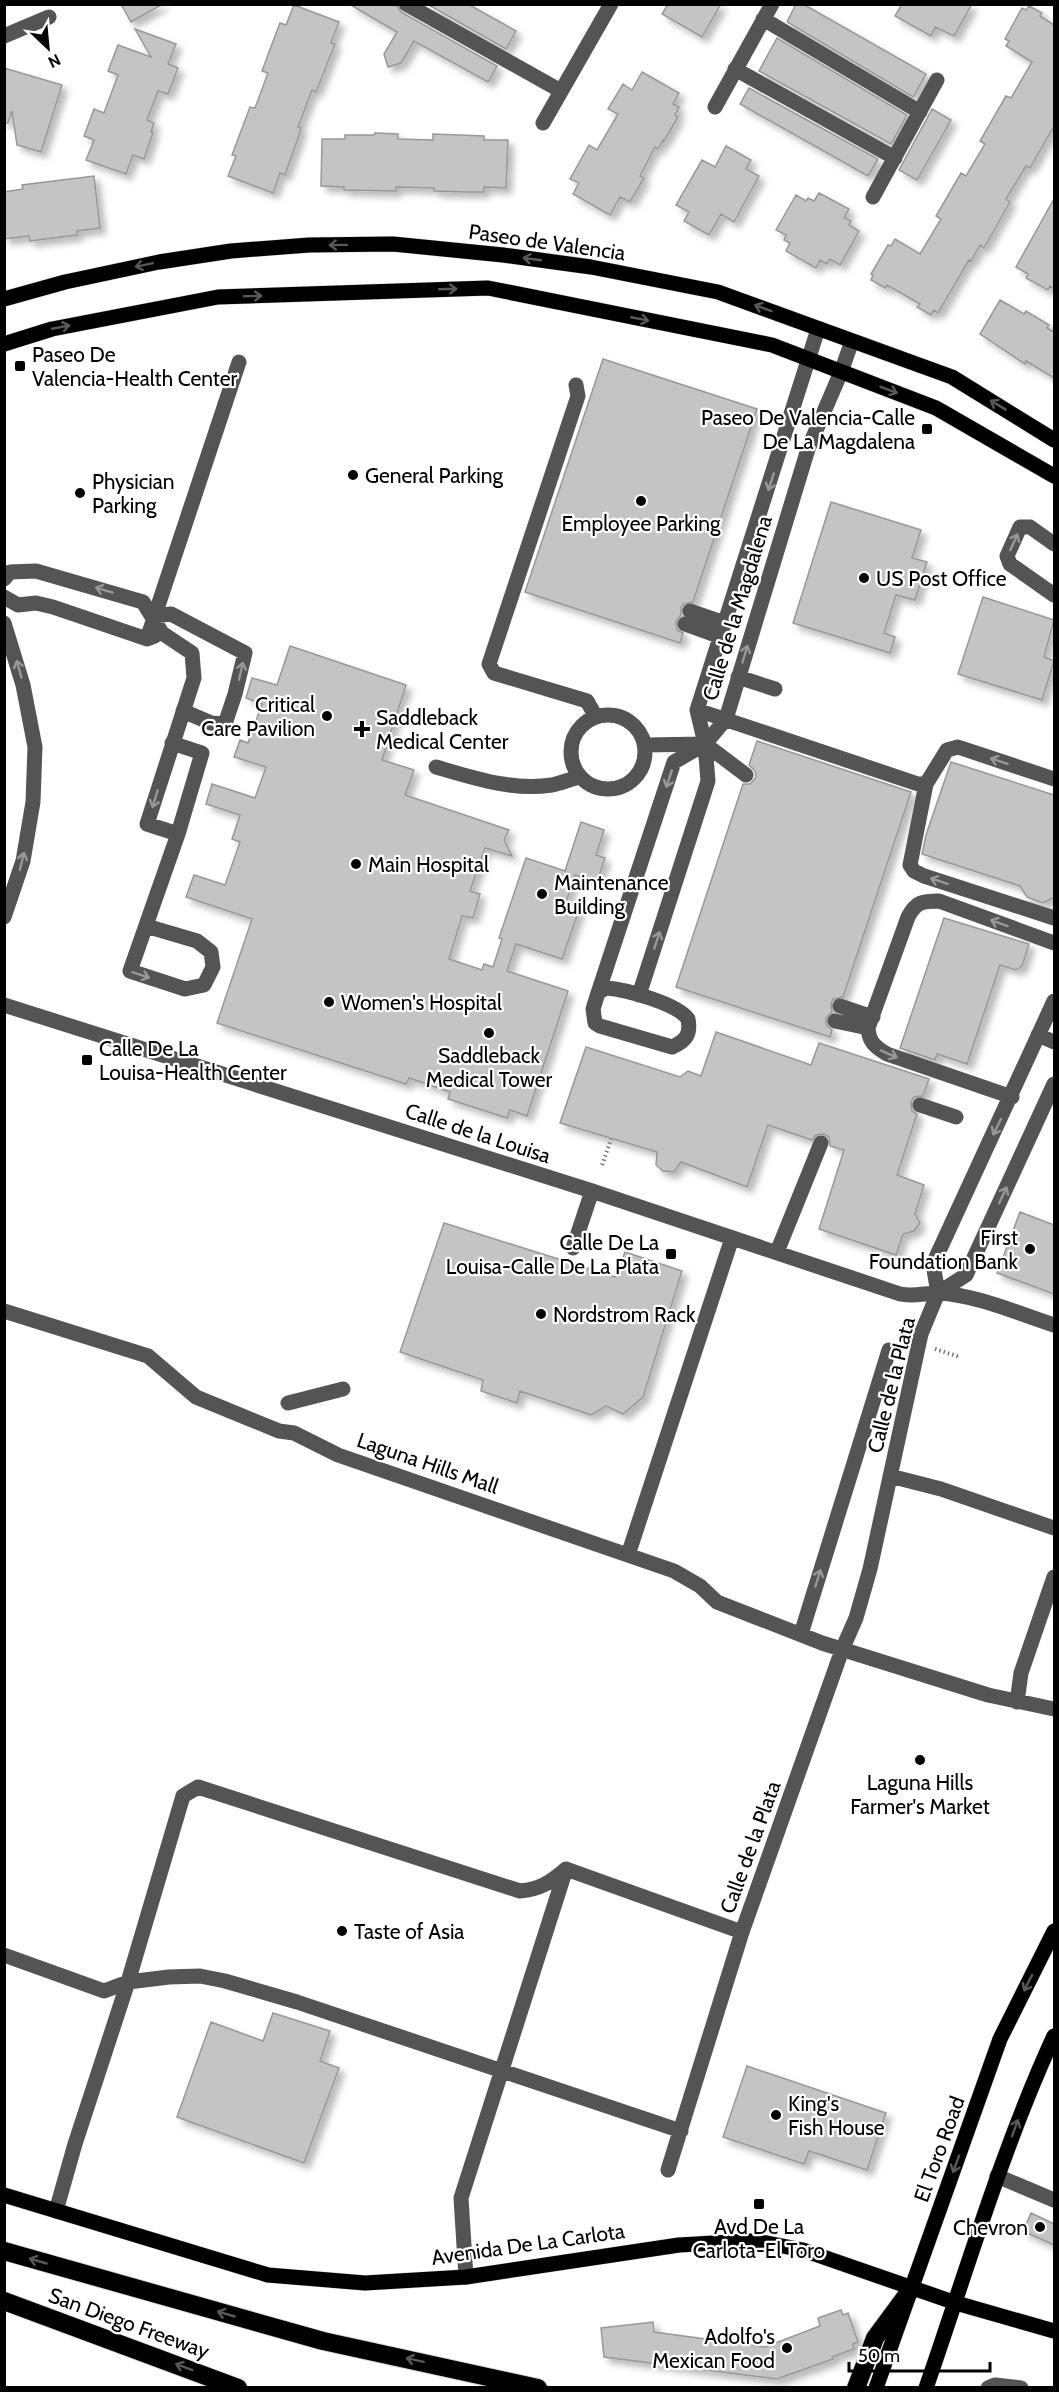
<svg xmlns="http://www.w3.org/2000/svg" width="1059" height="2392" font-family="Cabin,sans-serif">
<defs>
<filter id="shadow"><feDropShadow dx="5.5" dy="5.5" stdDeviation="3" flood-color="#0004"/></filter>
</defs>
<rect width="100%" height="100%" fill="#fff"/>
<path fill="#c4c4c4" stroke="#989898" stroke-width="1.5" filter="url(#shadow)" d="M121 4H163L131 22Z
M349 4H396L401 12 497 66 488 82 414 41 401 63 388 67 384 54 397 32Z
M427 4H468L516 31 506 49Z
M668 4H721L702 37 662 14Z
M796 4H803L926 74 913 97 787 22Z
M902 4H972L954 36 935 27 931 36 895 16Z
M294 5 339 22 331 43 335 44 316 92 312 90 298 127 301 128 298 138 285 175 280 173 273 193 228 176 236 156 232 155 250 107 255 108 268 73 262 71 272 44 280 23 286 25Z
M1029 6 1042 13 1040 16 1054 25V126L1030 168 1026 166 1006 199 1010 202 984 248 980 245 971 261 969 260 938 313 934 310 931 315 917 307 920 304 887 285 885 288 871 280 873 275 871 274 888 245 891 246 895 239 920 254 941 219 936 216 961 173 966 176 985 144 980 141 1006 96 1011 98 1032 62 1006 46 1009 41 1005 39 1022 8 1026 10Z
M135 29 176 44 168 64 178 68 168 94 158 91 147 120 154 123 151 132H153L144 159 133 155 126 174 86 160 94 140 84 136 94 109 104 113 118 75 108 71 118 45 151 57Z
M777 38 907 115 891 144 759 71Z
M4 68 62 85 41 152 17 145 12 111 8 123H4Z
M642 72 679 93 673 104 679 107 675 115 678 117 664 141 663 140 658 149 655 147 640 176 644 178 630 202 620 197 610 215 573 194 579 183 570 179 589 145 597 150 618 114 608 109 623 84 632 90Z
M749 88 878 159 868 176 740 104Z
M932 109 951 120 917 180 899 170Z
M375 133 398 134V139L433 140V134L484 136V140H508L506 188 484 187V192H466L434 191V188L396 187V191L344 190V187L321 186 322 139H345V135H374Z
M726 146 751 160 746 169 759 176 734 222 721 214 709 235 684 221 689 212 676 205 702 160 715 167Z
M94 176 100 228 77 231V235L30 241 29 236 4 239V192L23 189 22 185Z
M819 193 849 209 844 218 851 221 849 225 859 231 840 265 830 259 827 264 820 260 816 268 786 251 790 243 784 240 786 235 776 230 796 195 806 201 808 198 814 201Z
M1054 199V289L1050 286 1048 290 1026 278 1028 274 1016 267Z
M1000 300 1024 314 1026 311 1049 325 1047 328 1054 332V378L1026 361 1025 364 980 334Z
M603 359 757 409 693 602 683 604 681 608V615L676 621 677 630 683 633 680 643 525 592Z
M831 502 921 530 912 558 927 562 915 600 896 595 884 633 895 637 890 653 793 623Z
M983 597 1054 620 1044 657 1054 661 1042 700 958 674Z
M290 646 406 685 382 760 414 770 405 795 509 830 504 840 512 856 485 848 470 891 480 894 473 918 462 916 449 959 482 970 484 964 493 967 502 939 499 938 526 858 565 871 581 822 604 830 596 855 605 858 597 882 575 875 565 905 579 910 562 959 516 944 507 971 568 991 527 1116 510 1110 507 1118 448 1099 450 1092 409 1078 406 1084 217 1023 252 919 186 897 194 875 225 885 240 842 232 839 240 815 206 804 212 784 255 798 266 767 234 757 240 740 248 743 262 704 246 698 252 678 277 685Z
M757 741 911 792 843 997 833 999 831 1004 832 1012 826 1018V1025L832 1030 830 1037 676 987 743 784H750L756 777 755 771 749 765Z
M951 762 1054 795V897L1043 903 1027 897 1020 886 922 854 926 835Z
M944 918 1029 944 1022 966 1016 970 1000 965 967 1064 937 1054 935 1060 900 1048Z
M716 1032 811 1065 819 1043 929 1079 923 1096 914 1097 911 1102 912 1111 917 1114 897 1175 924 1185 915 1214 920 1223 914 1231 903 1234 896 1255 819 1229 844 1150 830 1146 829 1137 824 1134 816 1135 812 1140 768 1125 747 1187 681 1162 674 1172 663 1171 656 1165 657 1152 560 1123 586 1047 680 1077 688 1071 701 1076Z
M1020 1212 1054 1225V1294L997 1273Z
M444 1223 615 1277 625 1252 682 1271 643 1397 623 1414 606 1406 591 1415 520 1391 517 1403 481 1391 483 1380 400 1352Z
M273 2013 330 2031 320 2061 339 2068 304 2163 177 2117 211 2022 263 2041Z
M747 2066 886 2113 867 2170 809 2151 804 2164 723 2137Z
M1031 2213 1054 2224V2245L1023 2231Z
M841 2310 843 2315 848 2313 858 2342 853 2344 854 2349 832 2357 833 2359 777 2379 604 2357 601 2328 653 2322 654 2332 765 2347 820 2326 818 2318Z"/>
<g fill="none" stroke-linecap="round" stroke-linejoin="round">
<defs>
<path id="major" d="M4 299 65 282 159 262 231 251 309 245 393 244 503 255 591 267 718 292 952 377 1054 440
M4 344 52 329 218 297 488 288 772 345 936 408 1054 476
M4 2195 268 2275 365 2283 466 2277 679 2245 749 2241 767 2243 803 2250 956 2303 1054 2331
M876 2388 1000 2039 1054 1931
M926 2388C967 2270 1002 2149 1054 2036"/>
<path id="highway" d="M4 2251 323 2341 538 2388
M4 2301 238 2388
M856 2388 875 2338 912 2288"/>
</defs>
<use href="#major" stroke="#dbdbdb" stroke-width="16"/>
<use href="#highway" stroke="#dbdbdb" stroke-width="20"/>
<path stroke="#767676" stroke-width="4" stroke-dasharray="1.5 3" stroke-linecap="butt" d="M602 1165 611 1139
M935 1349 960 1357"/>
<path stroke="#545454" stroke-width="15" d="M406 4 561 91
M763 19 920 112
M4 36 49 17
M735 69 895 158
M715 107 772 4
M543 123 611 4
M873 197 937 80
M576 385 578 396 489 664 494 673 587 701 596 717
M1054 544 1030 527H1020L1007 556 1010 564 1054 595
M4 579 10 572 36 571 143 602 162 633 192 653 194 678 147 824 178 834 202 753 172 743
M4 597 18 605 36 603 53 607 147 639 155 636
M690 611 725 623
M154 616 171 614 245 653 235 694 225 724 211 723 183 711
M4 623 23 685 35 747 33 802 23 861 4 917
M685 624 721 637
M147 639 239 362
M738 677 775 689
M697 710 918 784H926
M571 752a37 37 0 1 1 74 0a37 37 0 1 1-74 0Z
M705 744 697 710 818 329
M705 744 726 719 808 449 841 372 852 341
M645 745 705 744 746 775
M436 767C474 778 512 791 552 785 561 783 571 779 580 777
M1054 779 958 747 947 750 926 784 910 865 914 871 924 876 1054 918
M146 926 197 941 211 952 213 967 204 985 185 989 130 971 178 834
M606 988C625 989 678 1004 688 1019 691 1034 686 1041 672 1047L600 1026 595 1023 593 1009 598 993Z
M598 993 674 762 705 744 708 781 639 995
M4 1005 592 1191 900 1294C913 1297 925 1293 938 1293 977 1295 1017 1313 1054 1325
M840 1006 873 1017
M835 1021 868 1028
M1038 1035 1054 1042
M1012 1097 887 1054C875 1047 869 1042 868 1028L908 917C916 902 922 901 939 901L1054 943
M920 1105 956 1117
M573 1248 592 1191
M777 1252 821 1143
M938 1293 966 1275 1054 1084
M4 1311 148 1356 196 1397 279 1431 294 1433 338 1455 674 1571 700 1586 717 1602 822 1643 988 1695 1054 1709
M288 1403 343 1389
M890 1476 941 1489 1054 1528
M628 1555 732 1238
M801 1634 889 1350
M1017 1702 1021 1673 1054 1577
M566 1869 742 1932
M4 1955 104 1991 128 1982 169 1977 200 1976 225 1981 297 2002 681 2131
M668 2170 742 1932 842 1650 856 1618 870 1569 921 1334 938 1293 933 1264 1054 1001
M997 2176 1054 2200
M56 2211 75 2144 128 1982 183 1796 198 1787 520 1891C540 1889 550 1883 566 1869
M466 2277 461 2198 566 1869
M988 2388 995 2385 1021 2388"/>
<use href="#major" stroke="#000" stroke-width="15"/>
<use href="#highway" stroke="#000" stroke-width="18"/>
</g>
<defs><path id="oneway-shaft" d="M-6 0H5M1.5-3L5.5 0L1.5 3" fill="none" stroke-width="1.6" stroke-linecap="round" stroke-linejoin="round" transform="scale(1.5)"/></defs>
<g stroke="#595959">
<use href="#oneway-shaft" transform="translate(338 245) rotate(179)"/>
<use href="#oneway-shaft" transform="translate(532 259) rotate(-172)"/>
<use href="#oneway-shaft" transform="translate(144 265) rotate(168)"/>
<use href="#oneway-shaft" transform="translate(448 289) rotate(-2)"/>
<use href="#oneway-shaft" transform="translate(253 296) rotate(-2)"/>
<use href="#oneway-shaft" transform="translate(763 308) rotate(-160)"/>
<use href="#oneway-shaft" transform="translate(640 319) rotate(11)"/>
<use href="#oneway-shaft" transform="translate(61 327) rotate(-11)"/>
<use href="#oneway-shaft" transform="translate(889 390) rotate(21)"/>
<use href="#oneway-shaft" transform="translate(998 405) rotate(-149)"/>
<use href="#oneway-shaft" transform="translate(1028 1983) rotate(117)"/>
<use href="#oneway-shaft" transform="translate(1015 2128) rotate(-70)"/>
<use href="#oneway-shaft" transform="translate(956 2164) rotate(110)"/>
<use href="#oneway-shaft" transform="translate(38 2261) rotate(-164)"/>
<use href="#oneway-shaft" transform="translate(226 2314) rotate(-164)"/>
<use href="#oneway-shaft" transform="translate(415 2360) rotate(-168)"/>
<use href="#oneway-shaft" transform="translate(184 2367) rotate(-159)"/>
</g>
<g stroke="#989898">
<use href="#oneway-shaft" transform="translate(771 482) rotate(108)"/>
<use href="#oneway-shaft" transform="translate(1014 542) rotate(-65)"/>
<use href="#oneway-shaft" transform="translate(104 590) rotate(-163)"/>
<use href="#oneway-shaft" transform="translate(745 654) rotate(-73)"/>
<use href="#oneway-shaft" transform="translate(19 669) rotate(-106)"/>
<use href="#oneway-shaft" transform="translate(241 671) rotate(-77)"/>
<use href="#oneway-shaft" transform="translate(999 761) rotate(-162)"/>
<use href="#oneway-shaft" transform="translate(669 779) rotate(108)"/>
<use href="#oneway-shaft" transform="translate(155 799) rotate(107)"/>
<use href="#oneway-shaft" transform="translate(22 861) rotate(-76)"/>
<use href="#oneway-shaft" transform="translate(939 881) rotate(-162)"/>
<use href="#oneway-shaft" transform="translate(999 923) rotate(-160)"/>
<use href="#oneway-shaft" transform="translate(657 940) rotate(-72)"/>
<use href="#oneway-shaft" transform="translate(141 975) rotate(18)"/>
<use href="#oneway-shaft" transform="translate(889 1054) rotate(24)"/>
<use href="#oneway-shaft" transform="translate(997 1127) rotate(116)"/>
<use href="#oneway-shaft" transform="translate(1003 1195) rotate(-65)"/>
<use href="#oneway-shaft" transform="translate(818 1578) rotate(-73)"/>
</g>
<g fill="#000" stroke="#fff" stroke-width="2">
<rect x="14" y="360" width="12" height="12" rx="3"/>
<rect x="921" y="423" width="12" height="12" rx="3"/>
<circle cx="353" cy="475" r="6"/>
<circle cx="80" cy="493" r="6"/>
<circle cx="641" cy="501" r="6"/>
<circle cx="864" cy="578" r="6"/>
<circle cx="327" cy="716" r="6"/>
<path d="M359 720h6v6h6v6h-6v6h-6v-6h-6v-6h6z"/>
<circle cx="356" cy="864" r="6"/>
<circle cx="542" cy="894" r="6"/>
<circle cx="329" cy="1002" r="6"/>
<circle cx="489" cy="1033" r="6"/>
<rect x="81" y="1054" width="12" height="12" rx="3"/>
<circle cx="1030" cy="1249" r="6"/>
<rect x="665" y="1248" width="12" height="12" rx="3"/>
<circle cx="541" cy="1314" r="6"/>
<circle cx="920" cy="1760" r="6"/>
<circle cx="342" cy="1931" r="6"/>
<circle cx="776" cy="2115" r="6"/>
<rect x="753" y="2198" width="12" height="12" rx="3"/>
<circle cx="1040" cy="2227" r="6"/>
<circle cx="787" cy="2348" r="6"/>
</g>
<g text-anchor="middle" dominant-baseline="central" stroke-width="4.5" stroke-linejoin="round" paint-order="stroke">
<g font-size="21" fill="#000" stroke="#fff">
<text transform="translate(547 242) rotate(8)">Paseo de Valencia</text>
<text transform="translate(737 608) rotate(-73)">Calle de la Magdalena</text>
<text transform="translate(478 1133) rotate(18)">Calle de la Louisa</text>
<text transform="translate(891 1385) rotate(-76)">Calle de la Plata</text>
<text transform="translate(428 1463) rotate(19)">Laguna Hills Mall</text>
<text transform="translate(750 1847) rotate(-70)">Calle de la Plata</text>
<text transform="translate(939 2149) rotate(-70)">El Toro Road</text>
<text transform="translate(528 2244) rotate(-8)">Avenida De La Carlota</text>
<text transform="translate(129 2323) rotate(20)">San Diego Freeway</text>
</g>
<g font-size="21" fill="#000" stroke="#fff" text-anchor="start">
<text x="32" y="354">Paseo De<tspan x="32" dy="24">Valencia-Health Center</tspan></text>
<text x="915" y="417" text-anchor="end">Paseo De Valencia-Calle<tspan x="915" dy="24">De La Magdalena</tspan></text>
<text x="365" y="475">General Parking</text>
<text x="92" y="481">Physician<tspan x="92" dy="24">Parking</tspan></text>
<text x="641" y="523" text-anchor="middle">Employee Parking</text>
<text x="876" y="578">US Post Office</text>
<text x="315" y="704" text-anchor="end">Critical<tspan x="315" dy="24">Care Pavilion</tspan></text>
<text x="376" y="717">Saddleback<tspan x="376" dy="24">Medical Center</tspan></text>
<text x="368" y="864">Main Hospital</text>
<text x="554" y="882">Maintenance<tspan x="554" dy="24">Building</tspan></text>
<text x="341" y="1002">Women's Hospital</text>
<text x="99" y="1048">Calle De La<tspan x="99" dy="24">Louisa-Health Center</tspan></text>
<text x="489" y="1055" text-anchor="middle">Saddleback<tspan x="489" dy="24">Medical Tower</tspan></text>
<text x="1018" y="1237" text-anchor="end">First<tspan x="1018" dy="24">Foundation Bank</tspan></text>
<text x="659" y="1242" text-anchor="end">Calle De La<tspan x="659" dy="24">Louisa-Calle De La Plata</tspan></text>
<text x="553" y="1314">Nordstrom Rack</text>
<text x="920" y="1782" text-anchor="middle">Laguna Hills<tspan x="920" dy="24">Farmer's Market</tspan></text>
<text x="354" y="1931">Taste of Asia</text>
<text x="788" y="2103">King's<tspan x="788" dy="24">Fish House</tspan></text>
<text x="759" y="2226" text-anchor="middle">Avd De La<tspan x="759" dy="24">Carlota-El Toro</tspan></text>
<text x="1028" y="2227" text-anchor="end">Chevron</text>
<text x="775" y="2336" text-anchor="end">Adolfo's<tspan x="775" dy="24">Mexican Food</tspan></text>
</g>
</g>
<rect width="1059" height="2392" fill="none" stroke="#000000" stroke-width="12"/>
<g transform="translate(48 48) rotate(154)" stroke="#ffffff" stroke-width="4.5" paint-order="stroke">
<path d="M0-4.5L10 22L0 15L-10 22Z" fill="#000000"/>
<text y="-9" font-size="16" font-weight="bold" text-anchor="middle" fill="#000000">N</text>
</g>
<path d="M849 2362v9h141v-9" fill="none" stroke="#000000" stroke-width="3"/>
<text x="858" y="2362" font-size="18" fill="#000000" stroke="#ffffff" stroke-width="4.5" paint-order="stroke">50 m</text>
</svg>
